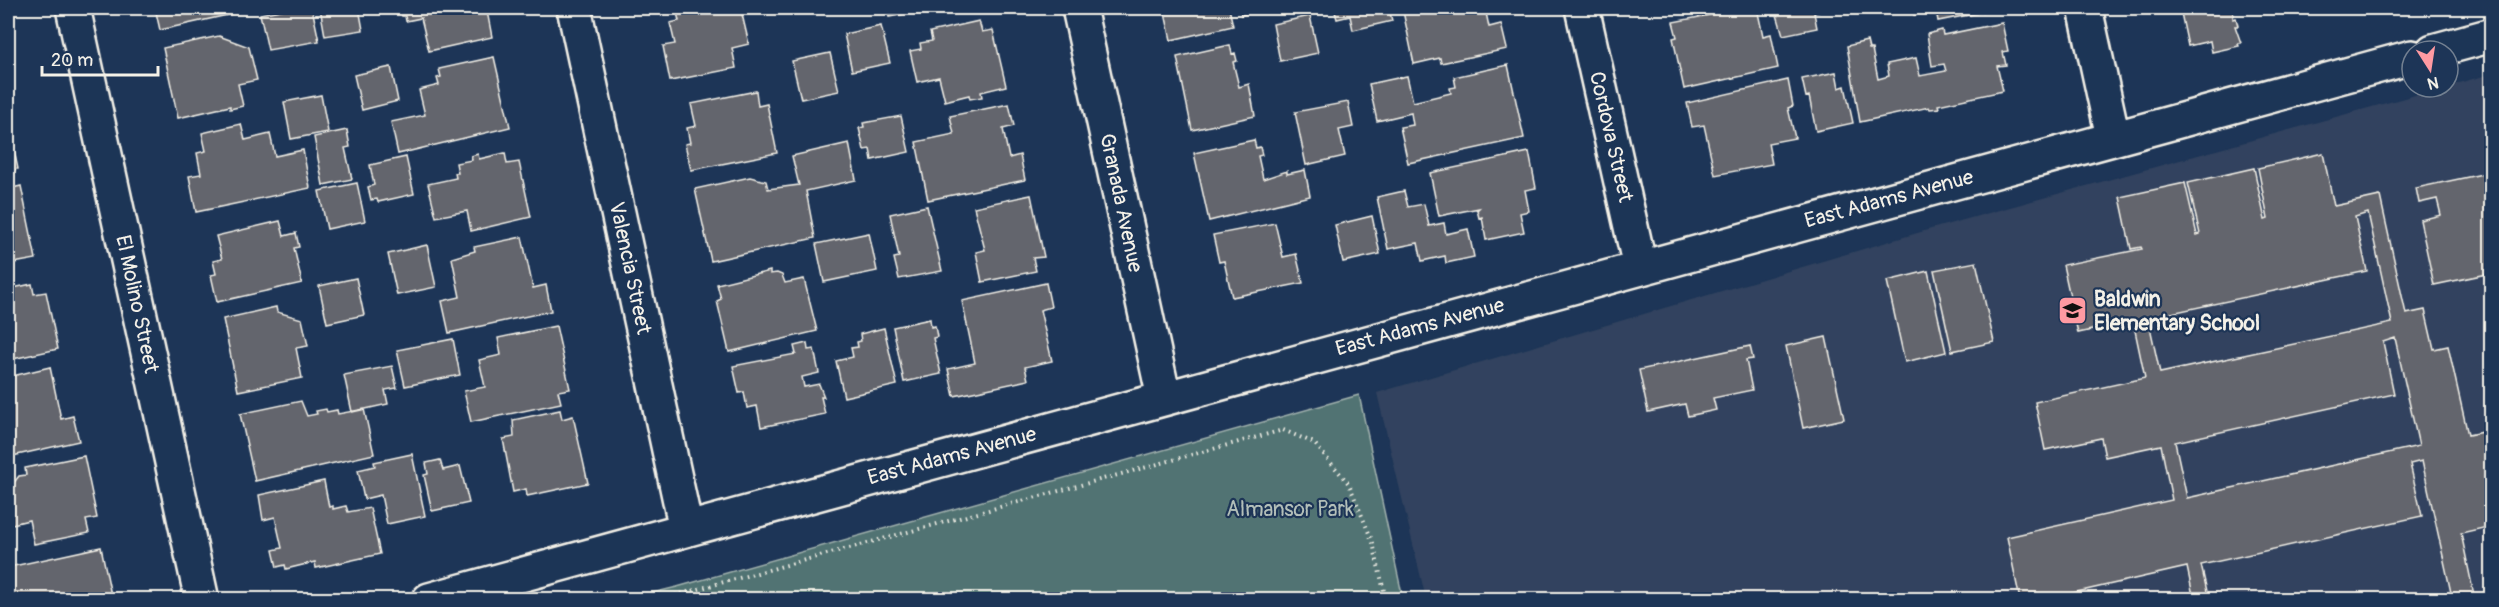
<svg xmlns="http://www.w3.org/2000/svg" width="2499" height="607" font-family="Pangolin,sans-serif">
<rect width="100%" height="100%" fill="#1d3557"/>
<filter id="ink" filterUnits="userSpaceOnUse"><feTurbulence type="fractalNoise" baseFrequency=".0167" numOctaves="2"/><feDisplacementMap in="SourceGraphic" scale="12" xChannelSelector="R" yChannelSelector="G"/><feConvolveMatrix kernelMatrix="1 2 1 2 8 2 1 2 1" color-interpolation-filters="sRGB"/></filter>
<g filter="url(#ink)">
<path fill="#32435e" d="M2491 74V599H1426L1377 393 1931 229Z"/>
<path fill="#517373" stroke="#a2b2ae" stroke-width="1.5" d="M1359 395 1403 599H628L677 587Z"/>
<path fill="#64656d" stroke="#f4f1e8" stroke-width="1.5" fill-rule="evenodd" d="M155 8H259L160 30Z
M290 8H312L319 41 268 50 260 14Z
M320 8H359L363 30 325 36Z
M403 8H480L481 12 487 11 492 37 429 51 421 18 406 21 405 16H402L400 9Z
M676 8H731L732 12 741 10 749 44 732 48 736 68 670 81 663 46 675 44 670 23 679 21Z
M887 8H935L889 17Z
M1168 8H1229L1233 26 1171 40 1165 13 1169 12Z
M1240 8H1272L1241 15Z
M1334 8H1389L1392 21 1353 30 1350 16 1337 19Z
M1420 8H1485L1489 27 1501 24 1507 49 1441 63 1440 58 1414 64 1403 11Z
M1746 8H1757L1763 36 1771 34 1778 68 1684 89 1673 38 1677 37 1673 22Z
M1775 8H1832L1814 13 1817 28 1783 35Z
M1912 8H1998L1999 9 1938 21 1936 10 1914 15Z
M2180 8H2233V19L2236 18 2238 26H2235L2241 43H2238L2239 46 2212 52 2210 41 2188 46Z
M1310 16 1318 53 1280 61 1273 24Z
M979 21 982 32 993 30 1006 86 981 92 982 97 970 99 969 95 945 101 939 77 917 82 910 51 921 49 920 43 932 41 930 32Z
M2002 23 2008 51 2003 52 2006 65 1997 66 2003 91 1938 105 1939 108 1930 109 1929 107 1860 122 1847 46 1867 41 1869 49H1872L1878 79 1889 76 1887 64 1916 58 1920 76 1946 71 1944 64 1932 66 1927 34 1942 30 1943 35Z
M881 26 890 63 852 71 844 34Z
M219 36 249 47 257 80 238 84 243 106 230 109V106L178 118 163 48Z
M1230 45 1232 54 1235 53 1237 61 1233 62 1239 87 1249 84 1255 116 1192 130 1177 57Z
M830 53 839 91 801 99 792 61Z
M494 57 510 127 398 154 391 122 425 115 419 90 439 85 437 78 441 77 439 69Z
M1508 65 1524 138 1408 163 1400 127 1413 125 1411 113 1377 121 1369 84 1407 76 1413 102 1451 93 1450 88 1456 87 1454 77Z
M391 67 398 101 362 110 354 75Z
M1836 72 1839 88 1845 86 1853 123 1816 131 1809 96 1806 97 1802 79Z
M1788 80 1793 106 1788 108 1795 138 1768 143 1772 164 1715 175 1704 125 1692 127 1687 103Z
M756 91 758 106 767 104 777 153 691 170 685 144 690 143 687 128 696 126 691 104Z
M321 95 328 132 291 139 284 102Z
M1348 102 1353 127 1339 130 1345 156 1306 165 1295 112Z
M1009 104 1014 126 1003 129 1009 158 1020 155 1025 180 928 200 916 142 954 134 950 116Z
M901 116 909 152 872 160 870 149 864 150 859 128 864 127 863 123Z
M241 124 245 140 270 134 275 156 303 150 310 188 196 212 189 176 201 174 197 153 206 151 202 133Z
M347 130 350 147 345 148 352 179 323 185 314 137Z
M8 139V142L12 141 18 169 8 171Z
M1254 140 1256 148 1260 147 1262 155 1258 156 1263 179 1287 171V174L1305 170 1310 196 1209 221 1194 153Z
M849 143 856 180 806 191 815 238 711 261 695 189 750 177 766 181 768 189 799 185 792 156Z
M1529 152 1536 188 1525 190 1529 211 1520 213 1524 232 1486 240 1482 217 1479 218 1477 210 1479 208 1439 216 1430 173Z
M505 153 507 164 519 162 531 217 471 231 467 211 436 217 428 184 456 178 455 173H458L456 163 472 160 471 156 478 154 479 159Z
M2323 153 2334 206 2380 196 2406 314 2425 310 2434 349 2448 346 2468 435 2492 430V526L2461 533 2475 600H2442L2452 597 2422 461 2410 464 2422 516 2201 565 2209 600H2194L2187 567 2042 600H2020L2007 537 2172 500 2161 445 2105 457 2101 438 2045 450 2035 402 2145 378 2133 321 2078 333 2063 265 2142 249 2141 247 2131 249 2120 197 2185 183 2197 235 2200 234 2188 183 2254 168 2265 220 2268 219 2258 168ZM2368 213 2392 323 2160 373 2148 318 2367 271 2355 217ZM2395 338 2419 446 2187 498 2175 442 2394 394 2383 342Z
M406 157 414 194 378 202 377 199 371 200 368 187 374 185 370 165Z
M2492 172V273L2434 285 2420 220 2441 215 2437 199 2419 203 2416 188Z
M357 183 365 221 327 229 319 191Z
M21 186 36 259 8 264V189Z
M1404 191 1408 207 1424 204 1429 226 1444 223 1446 234 1468 229 1474 257 1446 263 1445 256 1422 261 1418 243 1388 249 1377 197Z
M1031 195 1044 257 1033 258 1036 271 982 282 976 252 985 250 974 207Z
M927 206 942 271 899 279 894 258 899 257 890 214Z
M1372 216 1380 254 1343 262 1335 225Z
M280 221 284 236 296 233 299 247 294 248 302 283 217 302 211 275 216 274 213 261 222 259 216 236Z
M1275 223 1283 257 1296 254 1303 283 1232 297 1224 261 1219 262 1213 235Z
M869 233 877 271 824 282 816 244Z
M522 237 533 288 546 285 551 311 449 333 442 301 460 297 452 258 475 251 474 247Z
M427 245 436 287 397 295 388 254Z
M1976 262 1994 342 1952 351 1934 270Z
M770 271V274L777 273 782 275 785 283 804 279 817 331 729 352 717 301 721 299 717 284Z
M1928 271 1946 352 1905 362 1887 281Z
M356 278 364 315 327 323 319 286Z
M1046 283 1051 307 1040 310 1052 361 1025 367 1028 380 954 396 948 369 975 363 962 301Z
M32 284 34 294 46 292 58 349 8 360V289Z
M276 307 277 312 302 319 308 346 296 348 302 378 238 391 223 319Z
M930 319 931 327 935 326 937 337 933 338 941 374 904 382 893 327Z
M556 326 570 389 558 391 561 403 471 422 464 391 485 387 479 360 501 355 498 338Z
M884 328 897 385 844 397 836 361 853 357 851 348 858 347 857 342 861 341 860 334Z
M1826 337 1844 419 1803 428 1786 346Z
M453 339 460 375 405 386 397 350Z
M807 343 808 350 814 349 819 373 802 377 804 387 819 384 824 397H821L825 414 761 427 757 406 747 408 744 392 739 393 733 366 796 354 794 346Z
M1750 346 1753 359 1746 360 1752 390 1713 398 1716 410 1688 416 1685 404 1648 412 1639 370Z
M392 366 397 388 385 390 388 404 352 412 344 375Z
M50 367 61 419 73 416 79 441 8 457V377Z
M301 401 307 416 317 414 316 411 326 409 327 412 337 410 338 414 364 409 374 454 255 481 240 414Z
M560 410 562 419 573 416 588 483 527 496 526 489 513 492 503 439 514 437 513 420Z
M412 454 425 516 387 524 381 495 364 499 358 470 375 466 374 462Z
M84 456 97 518 86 520 89 533 34 544 29 520 8 525V490L19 476 26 475 25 468Z
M440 460 443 470 460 466 469 503 432 511 424 475 428 474 426 463Z
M324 481 329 507 333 506V509L346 506 348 512 370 508 380 554 316 568 315 562 286 569 285 565 277 567 273 550 282 548 275 517 263 520 259 495Z
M101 547 112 600H15L9 567Z"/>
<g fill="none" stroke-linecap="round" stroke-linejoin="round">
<defs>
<path id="street" d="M73 8 202 600
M574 8 686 529
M1079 8 1164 398
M1582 8 1640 267
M2085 8 2113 137
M2433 51 2492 35
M429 600 2412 57"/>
</defs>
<use href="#street" stroke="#f4f1e8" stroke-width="38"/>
<path stroke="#f4f1e8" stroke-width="4" stroke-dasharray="1.5 4.5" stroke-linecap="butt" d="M658 600 1283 430 1314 443 1349 484 1373 543 1386 600"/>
<use href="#street" stroke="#1d3557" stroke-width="33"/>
</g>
</g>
<defs>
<symbol id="school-square" viewBox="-11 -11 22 22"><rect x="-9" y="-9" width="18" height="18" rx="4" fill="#ff9aa2" stroke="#1d3557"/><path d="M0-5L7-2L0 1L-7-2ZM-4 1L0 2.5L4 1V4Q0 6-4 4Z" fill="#111"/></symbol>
</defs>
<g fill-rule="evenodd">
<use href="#school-square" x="2056" y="294" width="33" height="33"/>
</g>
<g text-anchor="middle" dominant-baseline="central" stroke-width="4.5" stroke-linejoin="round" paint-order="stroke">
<g font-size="21" fill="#f4f1e8" stroke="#1d3557">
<text transform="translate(1611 137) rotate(77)">Cordova Street</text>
<text transform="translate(1889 199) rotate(-15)">East Adams Avenue</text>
<text transform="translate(1121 203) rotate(78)">Granada Avenue</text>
<text transform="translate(630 268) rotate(78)">Valencia Street</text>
<text transform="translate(137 304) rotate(78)">El Molino Street</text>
<text transform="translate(1420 327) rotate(-15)">East Adams Avenue</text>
<text transform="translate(952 456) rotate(-15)">East Adams Avenue</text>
</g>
<g font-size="21" font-weight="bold" fill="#f4f1e8" stroke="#1d3557" text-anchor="start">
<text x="2094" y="299">Baldwin<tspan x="2094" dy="24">Elementary School</tspan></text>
</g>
<g font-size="21" fill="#b3bfb9" stroke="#1d3557">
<text x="1290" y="509">Almansor Park</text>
</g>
</g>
<rect width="2499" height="607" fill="none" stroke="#1d3557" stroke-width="30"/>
<rect x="15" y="15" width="2469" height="577" fill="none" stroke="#f4f1e8" stroke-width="2" filter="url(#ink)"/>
<g transform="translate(2430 69) rotate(168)"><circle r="28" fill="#1d3557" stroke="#738091" stroke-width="1.5"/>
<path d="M0-4.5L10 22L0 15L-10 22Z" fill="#ff9aa2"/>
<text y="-9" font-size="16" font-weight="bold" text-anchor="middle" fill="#f4f1e8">N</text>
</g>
<path d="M42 66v9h116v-9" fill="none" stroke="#f4f1e8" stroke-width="3"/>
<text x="51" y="66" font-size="18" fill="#f4f1e8" stroke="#1d3557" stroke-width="4.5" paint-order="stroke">20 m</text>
</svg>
